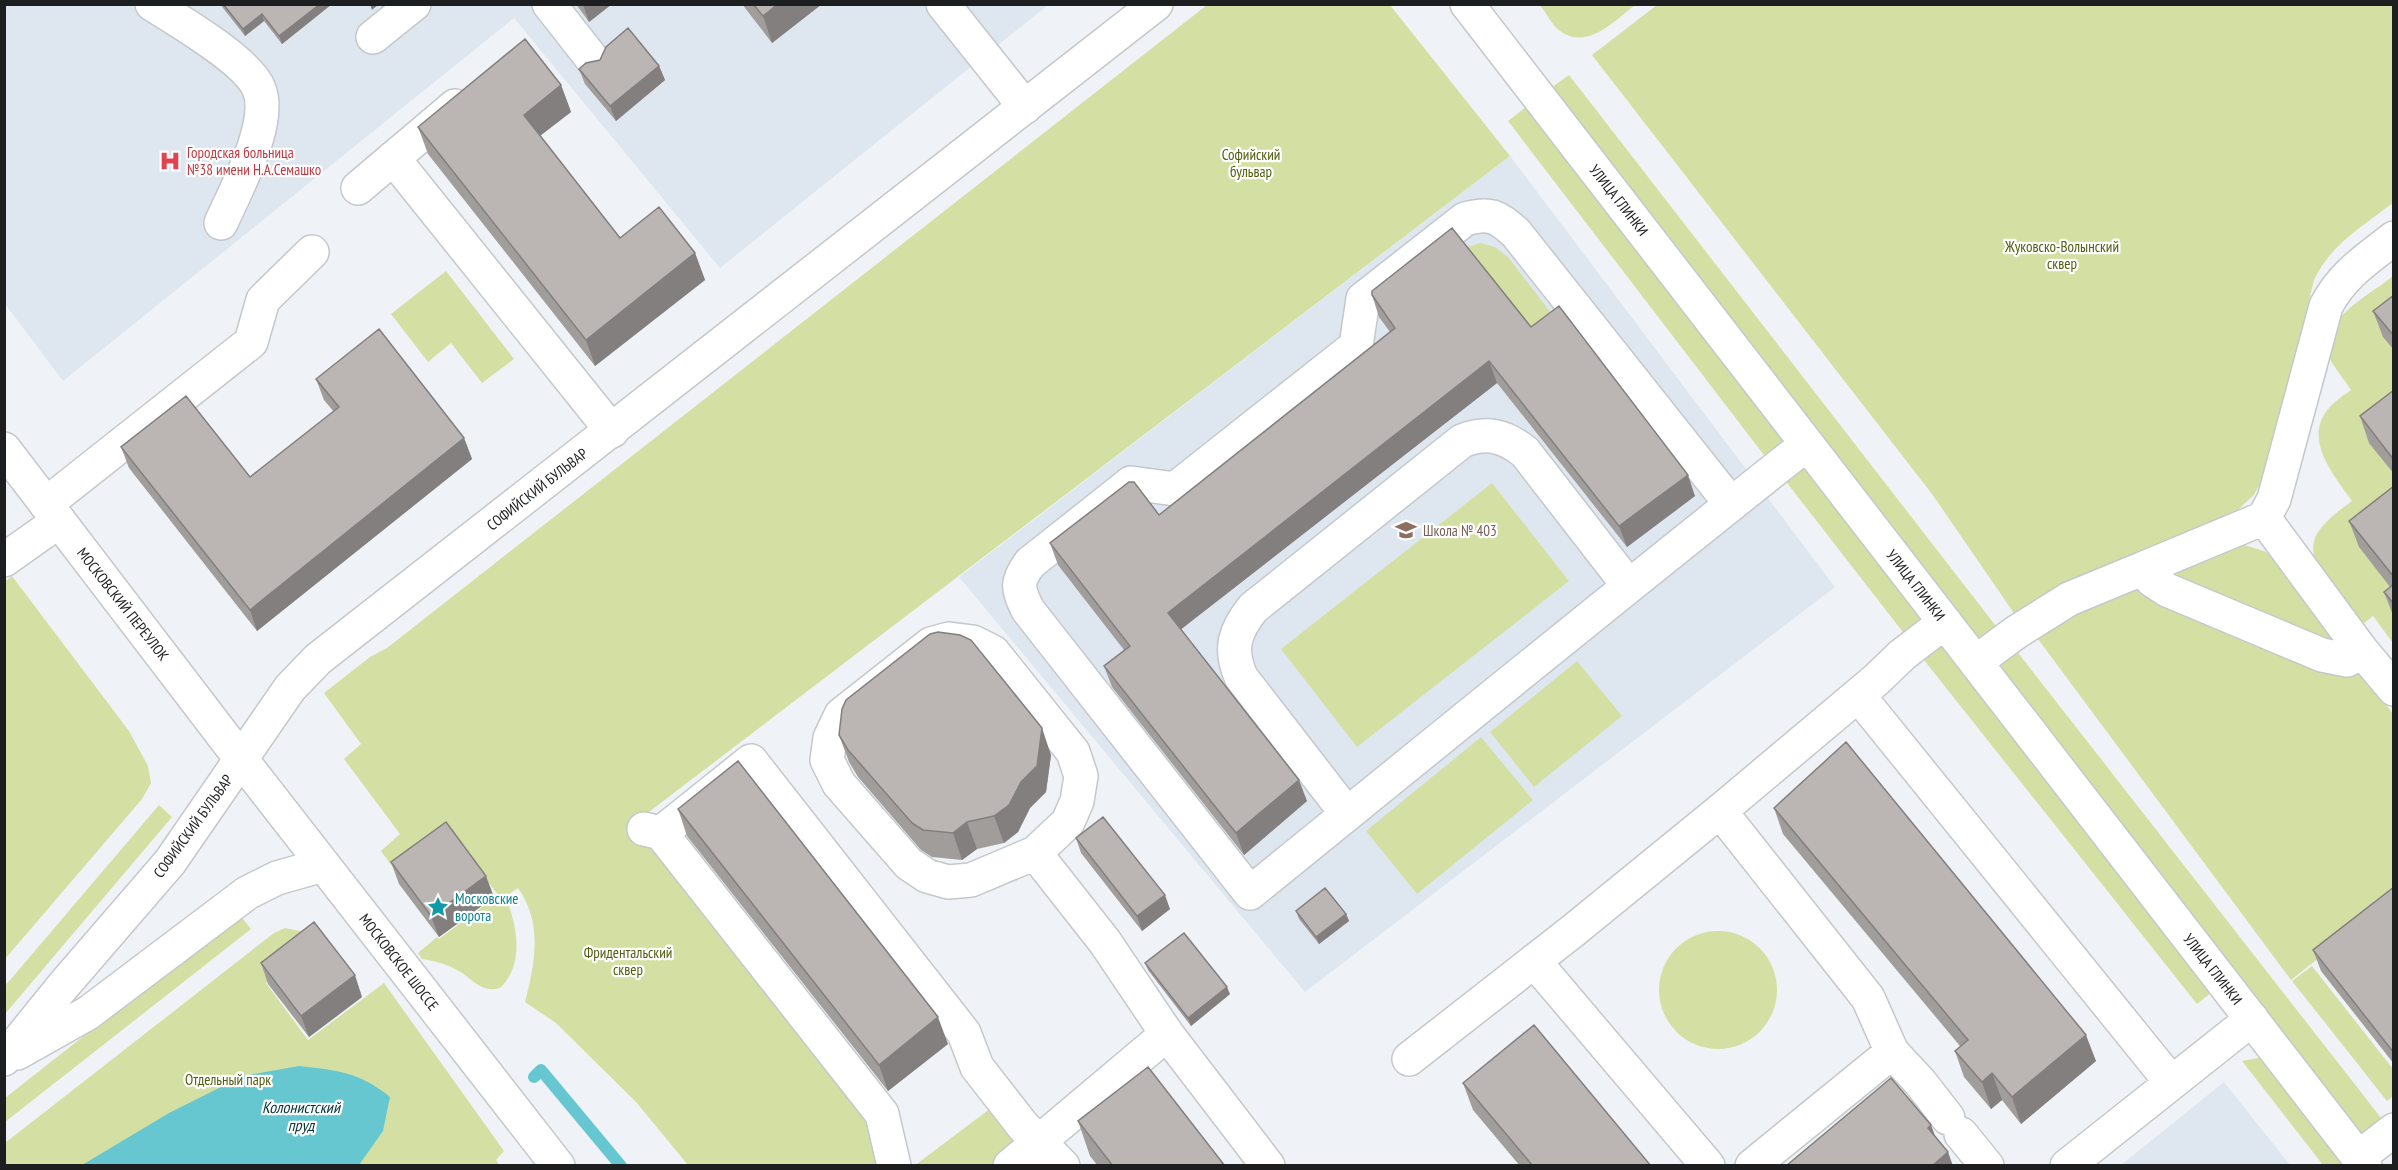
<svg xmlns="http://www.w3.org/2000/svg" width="2398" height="1170" font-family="'PT Sans Narrow',sans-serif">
<rect width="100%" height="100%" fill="#eff2f6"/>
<path fill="#dee7f0" d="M5 5H1048L720 268 514 18 63 381 5 304Z
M1510 156 1835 587 1305 992 959 577Z
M2224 1082 2290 1165H2121Z"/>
<path fill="#d4e0a3" d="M1207 5H1390L1510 156 637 821 908 1165H688L636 1102 556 1023 525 1002C535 963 543 923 518 888L503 898H506C517 926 525 964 500 988 483 993 475 982 462 973 450 965 436 961 422 959L418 953 437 937 439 939 498 895 455 839 401 879 381 851 400 834 344 759 361 744 324 693 370 657 387 648Z
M1540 5H1635C1615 20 1588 51 1560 31 1552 25 1546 13 1540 5Z
M1657 5H2393V203C2364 225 2330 245 2314 280L2268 468 2254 495 2231 516 2018 619 1932 494 1592 55Z
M1569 75 1999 630 1977 646 1548 90Z
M1531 103 1790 441 1767 459 1508 121Z
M1480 243 1495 247 1508 257 1562 327 1541 344 1465 248Z
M446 271 514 359 482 383 451 343 428 362 391 314Z
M2393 276V643L2373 616 2363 624H2358C2341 601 2299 562 2318 532 2327 519 2340 510 2352 501 2334 475 2302 439 2329 408 2335 401 2344 395 2351 390 2345 381 2338 372 2332 363 2311 323 2369 296 2393 276Z
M1803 462 1927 620 1906 636 1784 479Z
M1492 483 1569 581 1357 747 1281 649Z
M2241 544 2264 551 2286 565 2393 714V899L2291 980 2035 635 2073 611Z
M12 576 129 731 148 766 151 783 142 799 5 959 4 582Z
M1940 639 2217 988 2197 1004 1920 655Z
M2012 645 2385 1123 2360 1142 1988 663Z
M1577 661 1622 716 1534 787 1490 732Z
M1481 737 1533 800 1417 894 1366 831Z
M159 805 172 817 5 1014V986Z
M239 914 251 929 5 1122V1098Z
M285 928 305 932 317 944 266 983 308 1040 384 983 504 1151 496 1160 500 1166H5V1143L274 933Z
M1659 990a59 59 0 1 1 118 0a59 59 0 1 1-118 0Z
M2312 966 2393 1069V1096L2387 1101 2292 981Z
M2263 1057 2349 1165H2323L2242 1061Z
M991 1108 1037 1165 914 1166Z"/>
<path fill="#67c7d0" d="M299 1066C336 1070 360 1072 390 1097L383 1131 359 1165H82L169 1113 243 1076Z"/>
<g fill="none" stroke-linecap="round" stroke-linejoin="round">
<path stroke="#67c7d0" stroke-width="12" d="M534 1077 541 1070 621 1166"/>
<defs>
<path id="minor" d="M152 4C179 21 248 61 259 89 273 123 235 191 221 223
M549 4 593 60
M943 4 1025 107
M1467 4 2365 1166
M373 37 414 4
M393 158 612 431
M358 188 455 106
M46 504 251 342 263 300 312 252
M1731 504 1516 233C1497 216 1490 212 1465 219L1363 299 1356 346 1175 489 1131 483 1030 563C1016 582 1017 588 1028 610L1250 893C1435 743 1620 592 1807 444
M2264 518 2362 651
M4 560 59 521
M2144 568 2264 518 2274 499 2326 306C2343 274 2366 260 2394 238
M949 639 973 642 993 652 1073 752 1081 776 1077 801 1068 822 1035 853 971 880 948 882 927 876 909 864 839 784 827 760 830 738 841 715 931 644Z
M1976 662 2015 633 2069 599 2144 568 2152 580 2167 590 2322 655 2347 660 2362 651 2394 689
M1858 695 2171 1082
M1720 811 1868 998 1892 1052 1752 1166
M1347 814 1241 677C1229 649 1234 632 1253 608L1462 441C1487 431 1505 436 1525 452L1628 585
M644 829 661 833 882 1114 894 1166
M661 833 751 761 964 1033 977 1067 1023 1126 1063 1166
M1035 853 1105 942 1167 1034 1268 1166
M1534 961 1708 1166
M1892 1052 1920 1082 1948 1118
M17 1053 88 1013 247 893 277 878 323 865
M4 1059 63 986 170 862 241 759
M1409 1059 1574 930 1720 811 1876 680 1902 655 1945 622
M1961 1134 1987 1166
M2359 1157 2394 1130
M1010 1166 1167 1034
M2067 1166 2252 1019"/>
<path id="major" d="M4 449 241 759 558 1166
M241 759 290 688 318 659 1156 4"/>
</defs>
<use href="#minor" stroke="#c4c8cb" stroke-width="36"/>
<use href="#major" stroke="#c4c8cb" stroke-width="36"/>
<use href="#minor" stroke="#fff" stroke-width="33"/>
<use href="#major" stroke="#fff" stroke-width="33"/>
</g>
<path fill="#a19d9b" d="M220 4H332L282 44 264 21 245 36Z
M576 4H612L589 22Z
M742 4H822L772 43Z
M600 60 659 66 665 80 616 121 585 84 579 69Z
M561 85 571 112 540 136 620 238 695 253 705 280 595 366 428 154 418 127Z
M1372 295 1531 327 1695 496 1627 547 1497 383 1181 629 1307 801 1244 855 1112 687 1104 666 1124 650 1058 565 1050 543 1159 515 1390 332 1379 317Z
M2394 295V350L2383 337 2373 311Z
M316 379 464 438 472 459 257 631 129 468 121 447 250 477 334 412 324 400Z
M2394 390V474L2369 443 2360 416Z
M2394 486V618L2384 592 2390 587 2359 547 2349 521Z
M839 735 1051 755 1046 792 1030 808 1018 832 1004 843 977 849 962 860 932 857 921 850 858 777 849 762Z
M1774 808 2096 1061 2021 1124 2002 1100 1991 1109 1964 1077 1955 1051 1960 1046 1783 834Z
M678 809 948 1044 888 1091 687 836Z
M1076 838 1170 909 1142 931 1081 853Z
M391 862 494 897 439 937 399 884Z
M2394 887V1064L2321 971 2313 950Z
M1296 911 1346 914 1349 921 1319 944 1299 919Z
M261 963 362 997 309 1037 268 984Z
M1145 963 1230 994 1191 1026 1148 970Z
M1463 1083 1651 1166H1520L1473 1110Z
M1078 1121 1225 1166H1098L1090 1156Z"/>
<path fill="#837f7e" d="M320 4H332L282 44 279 36Z
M370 4H379L372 10Z
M583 4H612L589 22Z
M778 4H822L772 43 763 16Z
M262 14 264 21 245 36 243 29Z
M659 66 665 80 616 121 610 106Z
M561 85 571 112 533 141 524 115Z
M695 253 705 280 595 366 586 340Z
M1489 361 1497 383 1175 634 1168 613Z
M464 438 472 459 257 631 250 610Z
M1688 475 1695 496 1627 547 1619 526Z
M1042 728 1051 755 1046 792 1030 808 1018 832 1004 843 994 816 1021 782Z
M1299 780 1307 801 1244 855 1236 833Z
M967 822 977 849 962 860 953 833Z
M486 876 494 897 439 937 431 916Z
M1165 895 1170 909 1142 931 1137 916Z
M1346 914 1349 921 1319 944 1316 937Z
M355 975 362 997 309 1037 301 1016Z
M1227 987 1230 994 1191 1026 1188 1018Z
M938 1017 948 1044 888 1091 879 1065Z
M2086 1035 2096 1061 2021 1124 2012 1097Z
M1992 1073 2002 1100 1991 1109 1982 1082Z
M1931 1125 1941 1152 1928 1128Z
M1948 1152 1953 1166H1932Z"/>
<path fill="#bbb6b4" stroke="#837f7e" stroke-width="1.5" d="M223 4H320L279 36 262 14 243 29Z
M753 4H778L763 16Z
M628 28 659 66 610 106 579 69 586 63 600 60 606 47Z
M525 39 561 85 524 115 620 238 659 207 695 253 586 340 418 127Z
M1452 228 1531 327 1559 306 1688 475 1619 526 1489 361 1168 613 1299 780 1236 833 1104 666 1130 646 1050 543 1129 482H1134L1159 515 1395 328 1372 295V291Z
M2394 295V336L2373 311Z
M379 329 464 438 250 610 121 447 186 396 250 477 339 407 316 379Z
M2394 390V460L2360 416Z
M2394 486V577L2349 521Z
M2394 584V604L2384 592Z
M938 632 960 635 971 640 1042 728 1037 766 1021 782 1009 805 994 816 967 822 953 833 923 830 912 823 848 750 839 735 842 709 846 700 930 634Z
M1846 742 2086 1035 2012 1097 1992 1073 1982 1082 1955 1051 1968 1040 1774 808Z
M738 761 938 1017 879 1065 678 809Z
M1103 817 1165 895 1137 916 1076 838Z
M446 822 486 876 431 916 391 862Z
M2394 887V1053L2313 950Z
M1325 888 1346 914 1316 937 1296 911Z
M314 922 355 975 301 1016 261 963Z
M1184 933 1227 987 1188 1018 1145 963Z
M1534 1025 1651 1166H1533L1463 1083Z
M1148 1067 1225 1166H1113L1078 1121Z
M1891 1078 1931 1125 1928 1128 1948 1152 1932 1166H1786Z"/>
<defs>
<symbol id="hospital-bare" viewBox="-9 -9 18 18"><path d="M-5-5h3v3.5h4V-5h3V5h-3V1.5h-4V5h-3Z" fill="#e0444e" stroke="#fff" stroke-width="2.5" paint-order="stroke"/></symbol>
<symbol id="school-bare" viewBox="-9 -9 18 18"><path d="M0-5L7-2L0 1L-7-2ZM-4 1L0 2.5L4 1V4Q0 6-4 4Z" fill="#8d6e63" stroke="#fff" stroke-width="2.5" paint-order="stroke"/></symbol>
<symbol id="sight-bare" viewBox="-9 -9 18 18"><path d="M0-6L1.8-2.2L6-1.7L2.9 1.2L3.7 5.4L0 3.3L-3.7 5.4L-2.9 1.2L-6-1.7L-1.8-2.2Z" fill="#0f9aa8" stroke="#fff" stroke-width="2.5" paint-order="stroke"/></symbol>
</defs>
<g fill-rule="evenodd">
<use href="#hospital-bare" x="155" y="146" width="30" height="30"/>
<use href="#school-bare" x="1391" y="515" width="30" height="30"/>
<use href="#sight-bare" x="423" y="892" width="30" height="30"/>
</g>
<g text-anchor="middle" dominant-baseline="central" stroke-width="4.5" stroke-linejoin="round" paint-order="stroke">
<g font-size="15" fill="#be3a42" stroke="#fff" text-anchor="start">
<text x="187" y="152">Городская больница<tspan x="187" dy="17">№38 имени Н.А.Семашко</tspan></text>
</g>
<g font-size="15" fill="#535d10" stroke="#fff">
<text x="1251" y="154">Софийский<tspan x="1251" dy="17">бульвар</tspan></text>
<text x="2062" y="246">Жуковско-Волынский<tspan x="2062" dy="17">сквер</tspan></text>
<text x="628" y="952">Фридентальский<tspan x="628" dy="17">сквер</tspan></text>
<text x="228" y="1079">Отдельный парк</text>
</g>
<g font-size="15" fill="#1d1e20" stroke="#fff">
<text transform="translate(1619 200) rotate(52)">УЛИЦА ГЛИНКИ</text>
<text transform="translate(537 489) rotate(-38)">СОФИЙСКИЙ БУЛЬВАР</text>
<text transform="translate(1916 585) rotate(52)">УЛИЦА ГЛИНКИ</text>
<text transform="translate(123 604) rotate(52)">МОСКОВСКИЙ ПЕРЕУЛОК</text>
<text transform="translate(193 826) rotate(-54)">СОФИЙСКИЙ БУЛЬВАР</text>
<text transform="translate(399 962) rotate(52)">МОСКОВСКОЕ ШОССЕ</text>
<text transform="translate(2213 969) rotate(52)">УЛИЦА ГЛИНКИ</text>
</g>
<g font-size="15" fill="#785e54" stroke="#fff" text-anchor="start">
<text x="1423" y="530">Школа № 403</text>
</g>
<g font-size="15" fill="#0d838f" stroke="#fff" text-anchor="start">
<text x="455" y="898">Московские<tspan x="455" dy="17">ворота</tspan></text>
</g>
<g font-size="16" font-style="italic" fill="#043438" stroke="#fff">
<text x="301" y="1107">Колонистский<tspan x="301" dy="18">пруд</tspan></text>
</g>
</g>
<rect width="2398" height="1170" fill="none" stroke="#1d1e20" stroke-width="12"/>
</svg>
